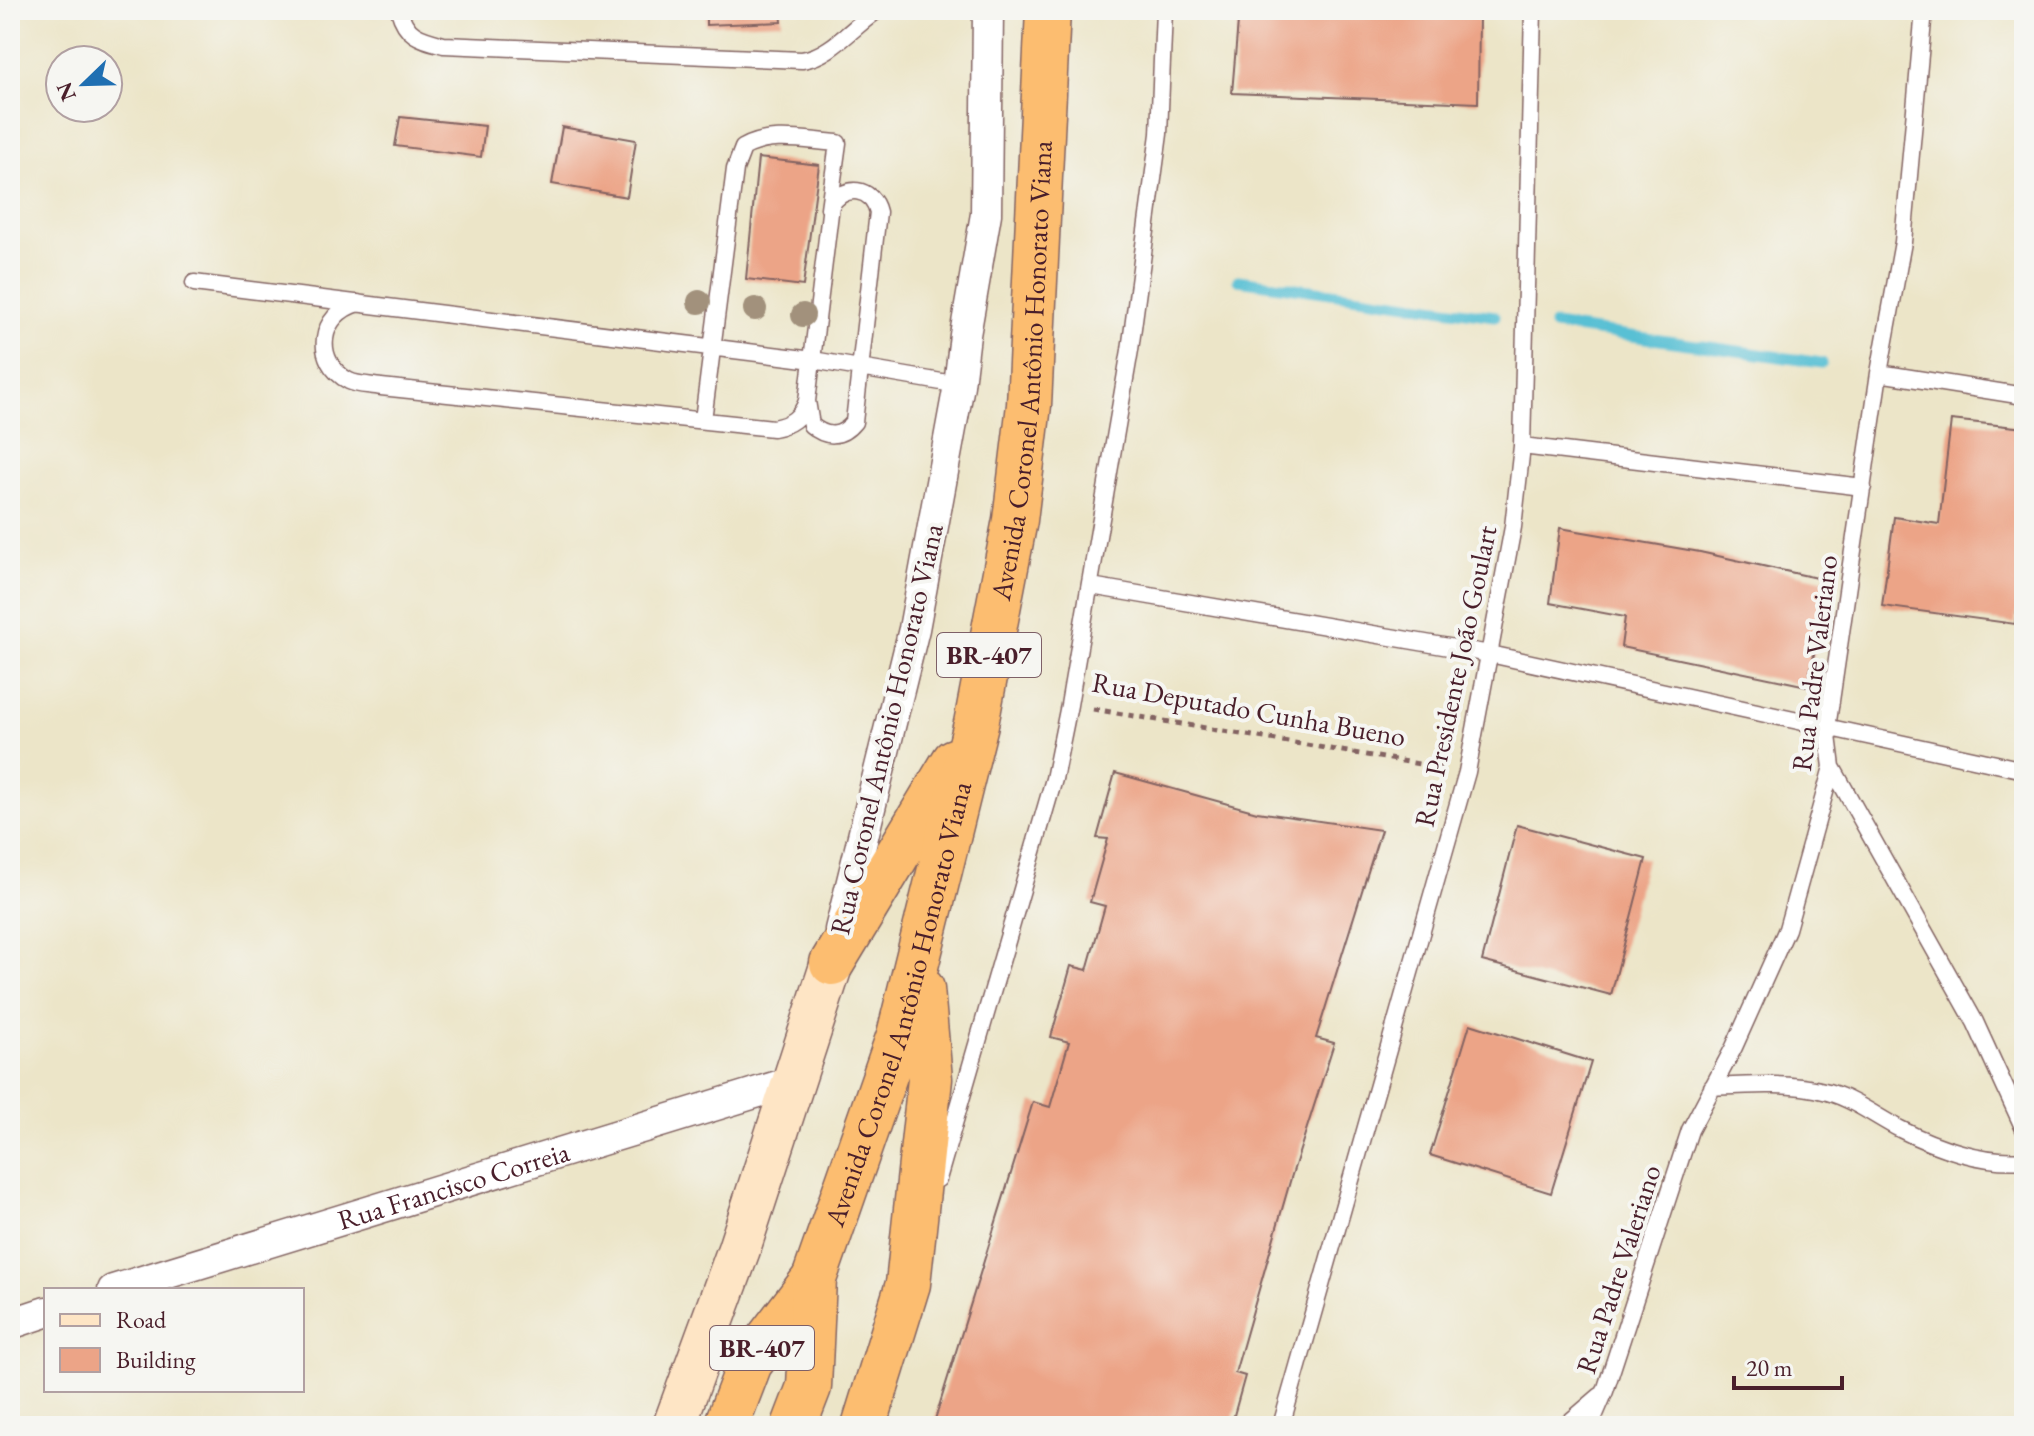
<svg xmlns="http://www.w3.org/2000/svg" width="2034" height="1436" font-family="'EB Garamond',serif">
<rect width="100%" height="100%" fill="#f6f6f2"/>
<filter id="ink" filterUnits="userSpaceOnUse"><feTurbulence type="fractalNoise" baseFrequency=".0125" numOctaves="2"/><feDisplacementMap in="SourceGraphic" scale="16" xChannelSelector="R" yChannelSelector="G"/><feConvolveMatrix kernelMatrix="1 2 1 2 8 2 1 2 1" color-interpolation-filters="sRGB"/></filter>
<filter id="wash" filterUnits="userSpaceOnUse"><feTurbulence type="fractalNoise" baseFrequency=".006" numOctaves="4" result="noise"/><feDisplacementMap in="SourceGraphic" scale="32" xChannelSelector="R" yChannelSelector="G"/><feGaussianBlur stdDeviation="1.8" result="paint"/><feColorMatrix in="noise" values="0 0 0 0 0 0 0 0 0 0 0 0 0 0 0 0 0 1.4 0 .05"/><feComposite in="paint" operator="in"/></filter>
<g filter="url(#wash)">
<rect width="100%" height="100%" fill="#ece5c8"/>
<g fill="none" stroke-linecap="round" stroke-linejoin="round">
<path stroke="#58c0d4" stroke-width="11" d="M1238 280 1495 316
M1554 325 1822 363"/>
</g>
<g id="blocks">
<path fill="#eca487" d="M706 10H781L782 22 706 25Z
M1239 10 1479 14 1478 103 1232 93Z
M10 75H16L12 143 10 142Z
M400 117 485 126 481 157 395 146Z
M562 127 636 140 627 197 552 184Z
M758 158 819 165 803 286 746 279Z
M1951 420 2024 428V560L2015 624 1882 606 1894 517 1939 524Z
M1560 528 1700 552 1830 581 1807 686 1621 647 1625 617 1550 603Z
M1115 773 1257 812 1381 830 1316 1038 1334 1043 1291 1178 1235 1373 1245 1376 1231 1426H933L1033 1102 1050 1107 1069 1042 1051 1037 1071 966 1087 970 1105 906 1090 902 1108 839 1097 838Z
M1517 825 1646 859 1611 995 1482 961Z
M1470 1024 1591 1062 1551 1193 1430 1155Z"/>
</g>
</g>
<g filter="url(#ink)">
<use href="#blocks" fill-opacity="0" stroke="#836462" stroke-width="2"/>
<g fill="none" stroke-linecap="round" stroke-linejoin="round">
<defs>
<path id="lane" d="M399 10C406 36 420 39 444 45L802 60C831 56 853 26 878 10
M194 283 813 360 959 385
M358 303C319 314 312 361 349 381 357 385 371 385 381 387L773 428C790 425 801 418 807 401L831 205C845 184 872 187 878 212L854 422C841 438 826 438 811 425L807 401
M1879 373 2024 396
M703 420 735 169 743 148C771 132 806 141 838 143L829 208
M1522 446 1863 487
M1091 586 1490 654 2024 770
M1832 767 1975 1022 2024 1129
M1712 1087C1750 1085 1791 1082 1828 1092 1853 1099 1877 1117 1900 1129 1935 1147 1984 1164 2024 1160
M938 1179 1054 779 1069 705 1130 350 1159 134 1164 10
M1281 1426 1467 772 1513 527 1522 446 1533 10
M1565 1426 1600 1396
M1590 1426 1605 1391 1690 1130 1734 1047 1787 929 1832 767 1827 728 1879 373 1903 242 1924 10"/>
<g id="street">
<path d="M840 930 914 629 959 385 965 335 986 214 988 10"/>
<path id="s1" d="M113 1290 794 1081"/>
<path d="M10 1324 46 1312"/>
</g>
<path id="secondary" d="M674 1426 739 1249 832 963"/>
<g id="highway">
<path d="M832 963 954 761"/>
<path d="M726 1426 750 1363 814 1279"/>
<path id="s2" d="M794 1426 809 1387 814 1279 899 1035 976 724 1015 520 1029 405 1048 10"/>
<path d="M864 1426 908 1284 930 1079 922 989"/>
</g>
</defs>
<use href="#lane" stroke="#836462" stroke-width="19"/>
<use href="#street" stroke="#836462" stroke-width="33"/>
<use href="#secondary" stroke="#836462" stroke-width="45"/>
<use href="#highway" stroke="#836462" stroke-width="47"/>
<path stroke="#836462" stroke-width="5" stroke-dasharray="6 6" stroke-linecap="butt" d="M1093 709 1443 768"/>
<use href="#lane" stroke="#fff" stroke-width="16"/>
<use href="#street" stroke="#fff" stroke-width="30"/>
<use href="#secondary" stroke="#fee5c5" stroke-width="42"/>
<use href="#highway" stroke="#fcbd6f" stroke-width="44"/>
</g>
<g fill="#a2917c">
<circle cx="699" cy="302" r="12"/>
<circle cx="755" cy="309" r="12"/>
<circle cx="803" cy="315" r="12"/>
</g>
</g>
<g text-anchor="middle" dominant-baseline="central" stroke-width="8" stroke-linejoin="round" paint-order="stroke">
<g fill="#f6f6f2" stroke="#7e6067" stroke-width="2">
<rect x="937" y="633" width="104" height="44" rx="6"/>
<rect x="710" y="1326" width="104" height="44" rx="6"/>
</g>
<g font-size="26" font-weight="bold" fill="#4a1f2b">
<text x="989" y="655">BR-407</text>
<text x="762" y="1348">BR-407</text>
</g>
<g font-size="28" fill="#4a1f2b" stroke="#f6f6f2">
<text stroke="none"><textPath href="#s2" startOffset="1086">Avenida Coronel Antônio Honorato Viana</textPath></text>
<text transform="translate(1814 663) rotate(-83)">Rua Padre Valeriano</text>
<text transform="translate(1455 676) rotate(-78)">Rua Presidente João Goulart</text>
<text transform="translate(1249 709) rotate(10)">Rua Deputado Cunha Bueno</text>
<text transform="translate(886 729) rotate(-77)">Rua Coronel Antônio Honorato Viana</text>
<text stroke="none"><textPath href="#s2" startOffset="438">Avenida Coronel Antônio Honorato Viana</textPath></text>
<text stroke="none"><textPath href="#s1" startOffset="356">Rua Francisco Correia</textPath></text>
<text transform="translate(1618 1269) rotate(-72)">Rua Padre Valeriano</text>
</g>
</g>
<rect width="2034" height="1436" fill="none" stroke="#f6f6f2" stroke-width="40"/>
<rect x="44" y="1288" width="260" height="104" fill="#f6f6f2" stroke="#b1a0a2" stroke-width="2"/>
<rect x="60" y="1314" width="40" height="12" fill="#fee5c5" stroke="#b1a0a2" stroke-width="2"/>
<text x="116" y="1328" font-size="24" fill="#4a1f2b">Road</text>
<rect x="60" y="1348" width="40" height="24" fill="#eca487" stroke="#b1a0a2" stroke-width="2"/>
<text x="116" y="1368" font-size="24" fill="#4a1f2b">Building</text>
<g transform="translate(84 84) rotate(247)"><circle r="38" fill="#f6f6f2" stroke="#b1a0a2" stroke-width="2"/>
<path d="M0-6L14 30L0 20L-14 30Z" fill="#1f6fb2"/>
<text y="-12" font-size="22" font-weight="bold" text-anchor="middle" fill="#4a1f2b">N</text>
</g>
<path d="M1734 1376v12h108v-12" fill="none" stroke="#4a1f2b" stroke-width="4"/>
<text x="1746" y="1376" font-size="24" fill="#4a1f2b" stroke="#f6f6f2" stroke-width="6" paint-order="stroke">20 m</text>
</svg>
